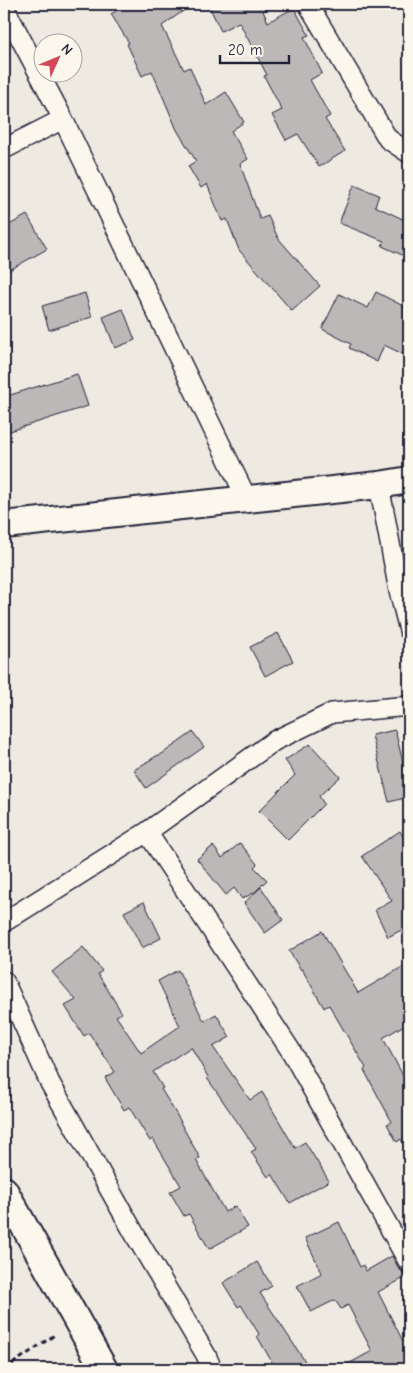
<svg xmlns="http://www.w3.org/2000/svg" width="413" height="1373" font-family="'Comic Neue',sans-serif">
<rect width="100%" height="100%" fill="#eeeae2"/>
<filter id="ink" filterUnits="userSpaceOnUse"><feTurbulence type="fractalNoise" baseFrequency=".02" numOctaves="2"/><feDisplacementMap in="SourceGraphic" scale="10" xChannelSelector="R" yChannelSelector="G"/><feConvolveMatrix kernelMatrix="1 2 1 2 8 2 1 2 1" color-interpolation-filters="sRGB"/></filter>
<g filter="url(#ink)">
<path fill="#bcb8b8" stroke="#22223b" d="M127 4H193L162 26 184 70 190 67 206 105 226 92 244 122 231 131 248 159 240 164 260 219 268 216 278 238 320 286 292 311 239 250 227 219 222 221 207 184 201 188 188 166 196 161 177 130 152 71 142 76 127 44 129 43 111 14Z
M208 4H276L263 11 268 22 294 8 309 35 304 37 322 73 310 80 330 116 325 119 345 151 319 167 298 134 286 140 272 115 282 110 264 76 267 75 239 22 221 31Z
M354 185 379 195 375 206 409 222V258L382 246 384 241 339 223Z
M27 215 47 249 4 273V228Z
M376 292 409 309V357L384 345 377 362 349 348 351 344 322 329 339 294 368 308Z
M85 293 92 317 49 330 42 306Z
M123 309 135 340 115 348 103 317Z
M77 374 88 406 4 433V397Z
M278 633 293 661 265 676 250 647Z
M395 730 409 787V797L389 802 372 735Z
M193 732 204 747 146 788 134 770 158 755 159 756Z
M310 744 340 777 319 796 324 804 288 840 259 811 295 775 285 760Z
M400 831 409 846V928V926L388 937 375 910 392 901 362 856Z
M240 843 257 864 254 867 267 880 255 892 242 899 234 888 226 895 197 859 213 846 222 858Z
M261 887 283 920 265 933 244 903Z
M144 902 161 938 142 948 124 912Z
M322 931 358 993 409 963V1022L383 1038 409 1087V1154L401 1139 397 1142 387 1124 392 1122 364 1070 366 1068 329 1005 324 1008 302 969 301 970 289 951Z
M83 947 102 971 98 974 122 1013 116 1016 141 1053 180 1026 158 981 178 970 204 1021 216 1014 230 1037 213 1047 250 1100 262 1092 295 1148 305 1142 329 1181 290 1203 272 1174 268 1177 251 1152 256 1149 207 1078 208 1077 191 1047 153 1072 163 1088 161 1089 181 1122H180L200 1158 196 1160 225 1212 235 1206 248 1227 209 1249 189 1214 184 1216 170 1192 181 1186 153 1139 150 1141 129 1107 124 1110 105 1078 115 1072 89 1033 84 1036 65 1006 76 1000 52 972Z
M339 1222 360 1267 363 1265 366 1271 392 1256 399 1269 408 1276 378 1292 404 1343 409 1340V1369H339L372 1351 348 1305 341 1309 335 1300 311 1312 297 1286 322 1273 305 1238Z
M257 1262 272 1286 260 1293 310 1369H276L257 1336 259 1334 241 1305 238 1307 223 1283Z"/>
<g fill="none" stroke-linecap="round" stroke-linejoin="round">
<defs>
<path id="street" d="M308 4 388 139 409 153
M4 7 63 119 247 499
M4 149 63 119
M379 485 399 591 409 630
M147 832 291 1051 409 1263
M4 922 147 832 274 741 332 713 409 706
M4 981 50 1083 138 1240 206 1355 212 1369"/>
<path id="secondary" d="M4 525 379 485 409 480
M4 1190 104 1369"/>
</defs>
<use href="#street" stroke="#22223b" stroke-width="22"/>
<use href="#secondary" stroke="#22223b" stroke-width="30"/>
<path stroke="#22223b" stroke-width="3" stroke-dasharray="5 4" stroke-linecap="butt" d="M5 1369 56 1334"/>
<use href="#street" stroke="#fbf7ec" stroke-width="19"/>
<use href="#secondary" stroke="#fbf7ec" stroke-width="26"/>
</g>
</g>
<rect width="413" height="1373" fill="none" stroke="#fbf7ec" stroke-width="20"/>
<rect x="10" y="10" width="393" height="1353" fill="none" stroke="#22223b" stroke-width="2" filter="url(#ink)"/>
<g transform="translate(58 58) rotate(46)"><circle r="24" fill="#fbf7ec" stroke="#a4a2a5"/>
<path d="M0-4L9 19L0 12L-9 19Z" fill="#d1495b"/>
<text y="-8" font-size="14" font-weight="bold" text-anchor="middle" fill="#22223b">N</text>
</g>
<path d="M220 55v8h69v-8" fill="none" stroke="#22223b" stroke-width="2.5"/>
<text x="228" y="55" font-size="15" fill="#22223b" stroke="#fbf7ec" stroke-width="4" paint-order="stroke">20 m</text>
</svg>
